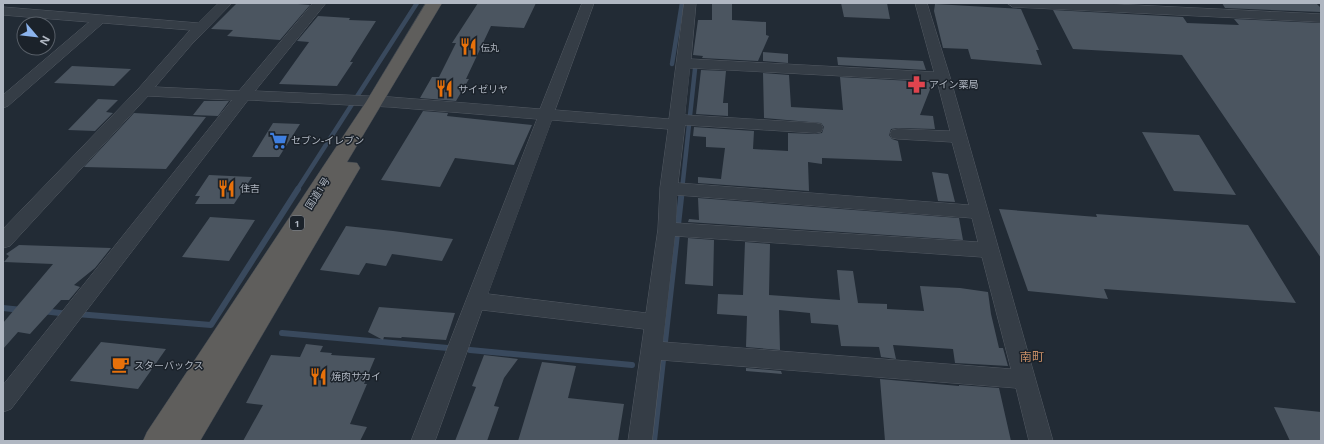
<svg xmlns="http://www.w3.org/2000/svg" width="1324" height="444" font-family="'Open Sans','Noto Sans JP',sans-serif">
<rect width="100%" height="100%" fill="#222b35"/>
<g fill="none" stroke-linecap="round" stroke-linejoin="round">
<path stroke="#39495d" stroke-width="4.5" d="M672 64 682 3
M297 190 417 3
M682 190 695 69"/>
<path stroke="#39495d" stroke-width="6" d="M3 308 22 310
M43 311 68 314
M77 314 211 325 298 189
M282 333 448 348
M470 350 632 365
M654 441 682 189"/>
</g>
<path fill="#4b5560" d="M237 3H299L298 4 310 5 280 40 227 36 233 30 211 29Z
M478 3H536L524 28 491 26 466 79H469L456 101 420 98 432 77H439L456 43H452Z
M841 3H887L890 19 844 17Z
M1222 3H1316L1321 8V12L1225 8Z
M712 4H732V20L766 22V35L769 36 758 61 702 58 703 56 693 55 698 20H712Z
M935 4 1021 9 1039 50H1036L1042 65 971 59 968 49 943 48 934 11Z
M1053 10 1183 17 1187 23 1239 25 1234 19 1321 23V258L1182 55 1073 49Z
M318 16 350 18 349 20 376 21 350 62H353L337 86 279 84 309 42 297 41Z
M763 52 788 54V63L763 61Z
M837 57 923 61 926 70 838 65Z
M72 66 131 69 114 86 54 83Z
M701 70 726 71 723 103H728V116L696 114Z
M763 73 789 75 791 107 843 110 840 77 929 82 931 87 920 115 933 116 935 129 898 128 891 129 889 135 892 139 898 141 902 161 822 158V164L808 162 809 191 698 183V177L721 179 725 148 706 147V137L693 136 694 127 754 131 753 149 788 151V133L815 134 822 133 824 127 821 123 764 118Z
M98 99 118 100 106 112 113 113 95 131 68 130Z
M204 101H229L218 116 193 115Z
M423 111 448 113 447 116 532 125 514 165 455 158 440 187 381 180Z
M134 113 206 117 166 169 84 167Z
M273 123 300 124 279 157H252Z
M1142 132 1199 135 1236 195 1174 191Z
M932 172 948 174 955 202 938 201Z
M209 175 252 177 234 204H195L200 196H195Z
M698 198 959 218 963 240 688 222 689 219 699 220Z
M999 209 1097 217 1096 214 1248 225 1296 303 1104 289 1108 299 1028 291Z
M210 217 255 220 229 261 182 257Z
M346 226 393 231 453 239 442 261 392 254 386 266 366 263 359 275 320 270Z
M688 238 714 240 713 286 685 284Z
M745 242 770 244 769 295 840 300 837 270 853 271 858 303 887 304V309L924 311 920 286 960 288 988 292 991 314 999 348H1003L1008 366 955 363 953 349 893 345 896 359 881 357 879 347 841 346 838 325 811 323 810 313 779 310 780 350 746 347 747 316 717 314 718 294 743 295Z
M19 245 111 248 95 268 74 285 80 287 69 300H61L30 334 18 332 3 349V323L53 264 4 262 9 256 6 254Z
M379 307 455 313 446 340 402 337 401 338 384 337 383 340 368 332Z
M101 342 166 349 138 389 70 381Z
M306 344 323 346 320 352 332 353 331 355 375 358 364 384H367L350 424 367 427 360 441H243L263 405 246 403 271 355 300 357Z
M484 355 518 359 504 378 494 406 499 407 487 441H455L476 387 472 386Z
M542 362 576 366 568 398 624 404 618 441H518Z
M746 368 781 371 782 374 746 371Z
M880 379 959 386V385L999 388 1011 441H885Z
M1274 407 1321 412V441H1290Z"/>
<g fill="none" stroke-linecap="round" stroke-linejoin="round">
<defs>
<path id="minor" d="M219 3H232L192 44 155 87 239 91 313 3H326L255 91 390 97 540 109 582 3H594L555 110 669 119 684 3H696L691 59 934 72 915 3H927L950 77 1053 441H1029L1016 388 661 360 652 441H628L644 329 482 310 435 441H411L537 119 390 107 248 100 11 409 3 412V385L232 100 148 96 10 246 3 248V229L139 88 190 30 103 23 8 106 3 108V95L89 22 3 15V7L198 23ZM690 68 937 81 950 131 898 129 892 130 890 134 892 138 898 139 952 142 969 205 678 183 685 125 815 133 821 132 823 128 821 124 815 123 685 115ZM552 120 668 129 660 188 658 229 646 313 488 294ZM677 195 972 218 978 242 676 223ZM675 236 982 257 1011 369 663 342Z
M1007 3H1093L1321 14V22L1013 7Z"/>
<path id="trunk" d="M426 3H442L347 162 357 163 360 168 200 441H143L147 432 366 102Z"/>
</defs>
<use href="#minor" stroke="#535a63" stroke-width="1"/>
<use href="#trunk" stroke="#404750" stroke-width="1"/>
<use href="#minor" fill="#353d46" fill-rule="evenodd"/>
<use href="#trunk" fill="#5f5e5c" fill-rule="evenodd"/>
</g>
<defs>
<symbol id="restaurant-bare" viewBox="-9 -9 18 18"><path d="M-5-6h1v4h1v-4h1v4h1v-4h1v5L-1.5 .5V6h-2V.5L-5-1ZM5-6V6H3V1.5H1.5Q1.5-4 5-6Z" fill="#e8710a" stroke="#1b222a" stroke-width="2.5" paint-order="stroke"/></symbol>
<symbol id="pharmacy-bare" viewBox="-9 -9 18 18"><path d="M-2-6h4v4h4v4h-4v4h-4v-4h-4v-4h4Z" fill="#e0444e" stroke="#1b222a" stroke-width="2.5" paint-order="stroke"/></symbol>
<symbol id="supermarket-bare" viewBox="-9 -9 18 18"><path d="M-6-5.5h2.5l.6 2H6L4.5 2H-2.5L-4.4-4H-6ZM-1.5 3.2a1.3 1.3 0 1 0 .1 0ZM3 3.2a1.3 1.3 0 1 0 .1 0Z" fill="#3f7fe0" stroke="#1b222a" stroke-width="2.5" paint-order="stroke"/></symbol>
<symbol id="cafe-bare" viewBox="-9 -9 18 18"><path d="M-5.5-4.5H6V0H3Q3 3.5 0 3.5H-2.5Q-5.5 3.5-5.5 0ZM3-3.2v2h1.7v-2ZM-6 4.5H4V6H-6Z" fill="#e8710a" stroke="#1b222a" stroke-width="2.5" paint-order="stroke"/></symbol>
</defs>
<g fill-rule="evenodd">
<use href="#restaurant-bare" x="456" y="34" width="25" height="25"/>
<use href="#pharmacy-bare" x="904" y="72" width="25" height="25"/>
<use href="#restaurant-bare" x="432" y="76" width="25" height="25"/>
<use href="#supermarket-bare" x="266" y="128" width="25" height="25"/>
<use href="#restaurant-bare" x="214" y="176" width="25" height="25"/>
<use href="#cafe-bare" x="108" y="352" width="25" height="25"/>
<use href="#restaurant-bare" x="306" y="364" width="25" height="25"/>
</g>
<g text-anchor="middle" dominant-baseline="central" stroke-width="3" stroke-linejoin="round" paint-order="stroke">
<g font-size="9" fill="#b0b7c2" stroke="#1b222a" text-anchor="start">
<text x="481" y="47">伝丸</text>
</g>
<rect fill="#1b222a" stroke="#838a94" stroke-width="1" x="290" y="216" width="14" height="14" rx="3"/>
<g font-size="9" font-weight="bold" fill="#b0b7c2">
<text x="297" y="223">1</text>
</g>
<g font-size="10" fill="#b0b7c2" stroke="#1b222a" text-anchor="start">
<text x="929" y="84">アイン薬局</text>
<text x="458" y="89">サイゼリヤ</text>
<text x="291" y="140">セブン-イレブン</text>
<text x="240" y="188">住吉</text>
<text x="134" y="365">スターバックス</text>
<text x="331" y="376">焼肉サカイ</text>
</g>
<g font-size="10" fill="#b0b7c2" stroke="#1b222a">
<text transform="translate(317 193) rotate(-57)">国道1号</text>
</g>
<g font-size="12" fill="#c78e66" stroke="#1b222a">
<text x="1032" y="356">南町</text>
</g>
</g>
<rect width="1324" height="444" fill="none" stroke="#b0b7c2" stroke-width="8"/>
<g transform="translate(36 36) rotate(118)"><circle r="19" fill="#1b222a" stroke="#575e67"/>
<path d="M0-3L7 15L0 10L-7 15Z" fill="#8bb3ec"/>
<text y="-6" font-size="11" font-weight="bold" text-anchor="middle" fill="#b0b7c2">N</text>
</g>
</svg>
